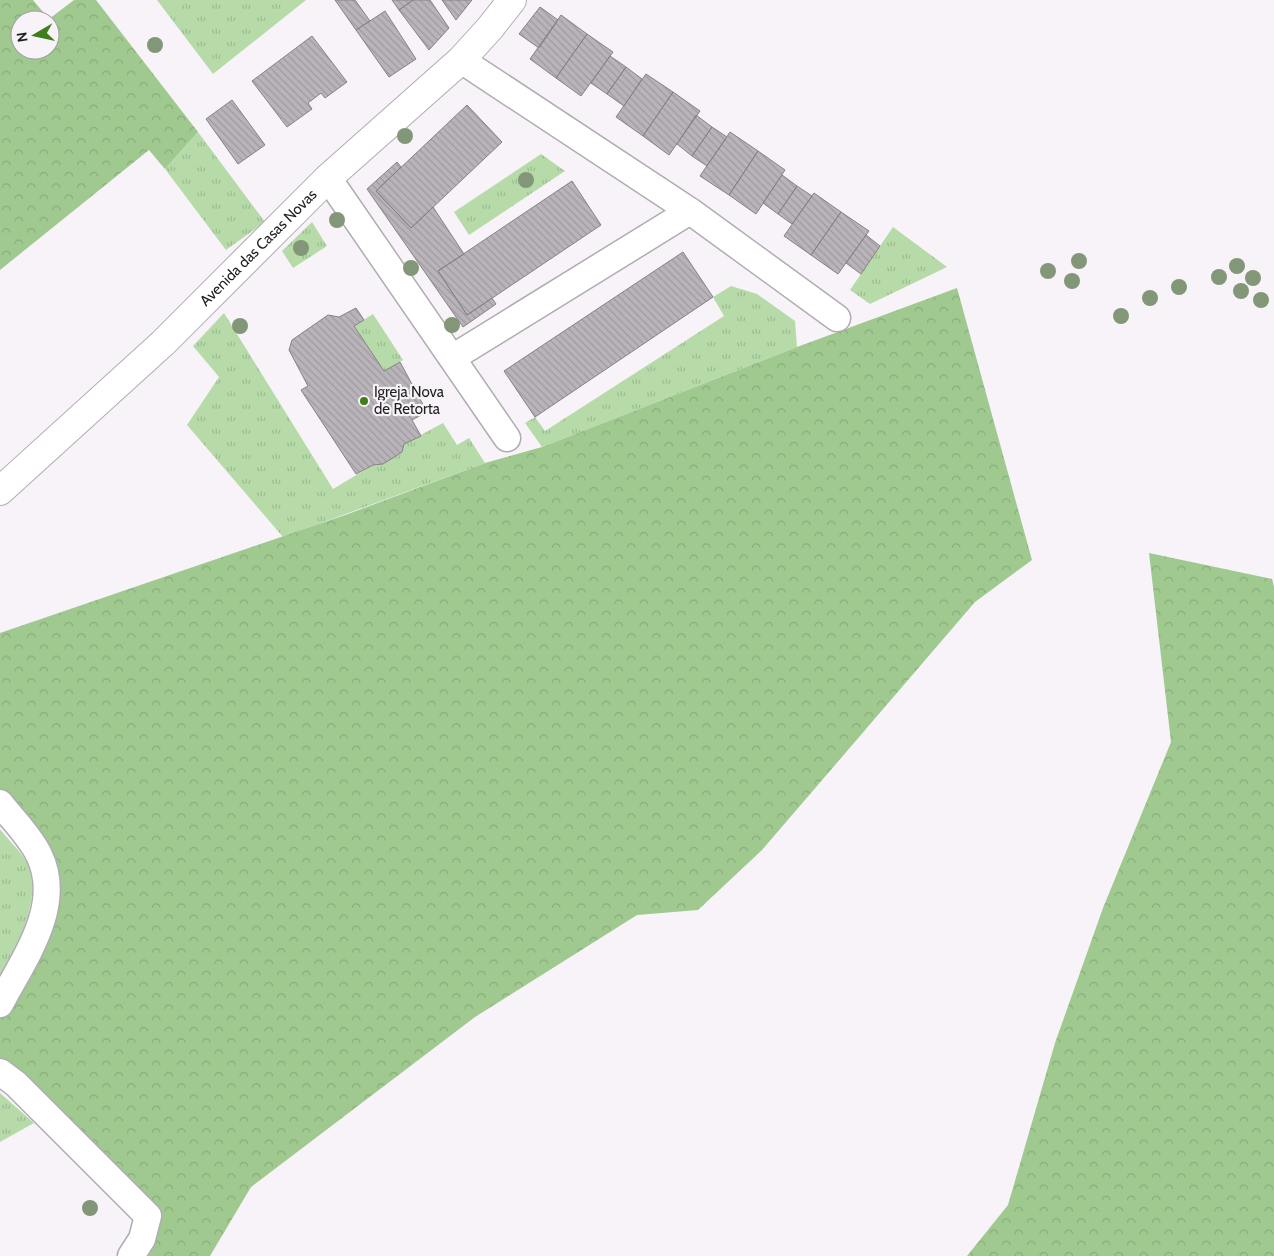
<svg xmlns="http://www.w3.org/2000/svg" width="1274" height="1256" font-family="Cabin,sans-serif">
<defs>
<pattern id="grass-tufts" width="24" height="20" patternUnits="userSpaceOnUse" patternTransform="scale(1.25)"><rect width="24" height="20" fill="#b6dba8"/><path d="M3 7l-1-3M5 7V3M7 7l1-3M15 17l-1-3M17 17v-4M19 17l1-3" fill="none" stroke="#9cbc90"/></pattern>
<pattern id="forest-crowns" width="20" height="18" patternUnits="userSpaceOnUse" patternTransform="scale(1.25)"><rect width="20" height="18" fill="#9fc98f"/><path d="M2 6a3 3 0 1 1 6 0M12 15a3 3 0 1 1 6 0" fill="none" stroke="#89ac7b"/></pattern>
<pattern id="building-back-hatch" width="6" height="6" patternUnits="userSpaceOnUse" patternTransform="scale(1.25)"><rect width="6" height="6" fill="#b8b4b9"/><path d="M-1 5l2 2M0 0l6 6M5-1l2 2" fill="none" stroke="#9e9a9f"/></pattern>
</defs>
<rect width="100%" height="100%" fill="#f7f3f8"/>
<path fill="url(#grass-tufts)" d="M157 0H306L213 74Z
M198 132 265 222 226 250 165 169Z
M541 154 565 171 469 235 454 212Z
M312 222 327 246 293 268 282 251Z
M893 227 947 267 870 304 850 290Z
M731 286 757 294 795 321 797 347 542 447 525 423 535 417 545 431 724 316 713 297Z
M224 313 333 489 373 465 402 452 404 444 443 423 457 445 469 438 485 463 283 537 187 425 219 377 193 346Z
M373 314 403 360 384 371 354 326Z
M0 829C8 840 21 851 27 863 44 899 15 948 0 981Z
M0 1093 34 1123 0 1142Z"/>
<path fill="url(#forest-crowns)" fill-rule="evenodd" d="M0 0H33L49 19 74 0H96L198 132 165 169 149 150 0 270ZM20 20H50V50H20Z
M957 288 1032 560 975 602 762 850 698 910 637 915 475 1017 251 1187 210 1256H131L148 1216 0 1077V1004L48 886 0 798V633L348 514 485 463 542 447 797 347Z
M1149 553 1272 579 1274 587V1256H967L1008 1205 1055 1043 1103 908 1171 742Z"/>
<path fill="url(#building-back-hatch)" stroke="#858287" d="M335 0H355L370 21 356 30Z
M392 0H413L399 10Z
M413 0H430L449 28 429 50 399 10Z
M442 0H472L456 20Z
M540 7 558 20 539 48 519 34Z
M385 11 416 59 389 77 356 30Z
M561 15 587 34 556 78 530 59Z
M587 34 613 52 581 96 556 78Z
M312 36 347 82 325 98 321 93 308 103 312 109 287 127 252 81Z
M610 56 626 67 607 94 591 83Z
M626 67 642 79 624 106 607 94Z
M646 74 673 92 643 136 616 117Z
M673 92 700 111 669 155 643 136Z
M232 100 265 145 238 164 206 119Z
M467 105 502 142 411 228 376 191Z
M696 115 712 127 692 156 677 144Z
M712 127 727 137 707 166 692 156Z
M730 132 758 151 729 195 700 176Z
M758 151 785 170 756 214 729 195Z
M397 162 401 167 376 191 411 228 433 207 464 254 438 271 467 315 492 298 496 304 463 327 367 189Z
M782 175 797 186 778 214 763 203Z
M572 181 601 225 467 315 438 271Z
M797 186 812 196 792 224 778 214Z
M814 193 841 212 811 255 784 236Z
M841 212 869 231 838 274 811 255Z
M866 235 880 246 861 274 846 263Z
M683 252 713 297 535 417 504 371Z
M356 308 364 320 354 326 384 371 400 362 427 412 412 420 421 436 404 444 402 452 383 464 373 465 356 474 301 390 308 386 289 350 292 340 328 315 339 317Z"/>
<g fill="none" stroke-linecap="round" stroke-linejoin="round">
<defs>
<path id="minor" d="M461 60 690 211 837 318
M328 178 507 438
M452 358 690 211
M0 803C12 819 30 836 39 855 64 906 23 960 0 1004
M0 1072 16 1084 148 1216 142 1239 131 1256"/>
<g id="tertiary">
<path id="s1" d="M0 491 163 343 328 178 461 60 490 28 512 0"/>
</g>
</defs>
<use href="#minor" stroke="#b0adb2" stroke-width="29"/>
<use href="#tertiary" stroke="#b0adb2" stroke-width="30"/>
<use href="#minor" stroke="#fff" stroke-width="26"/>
<use href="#tertiary" stroke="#fff" stroke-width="28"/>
</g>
<g fill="#829678">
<circle cx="155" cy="45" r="8"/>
<circle cx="405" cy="136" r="8"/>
<circle cx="526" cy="180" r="8"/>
<circle cx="337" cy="220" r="8"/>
<circle cx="301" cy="248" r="8"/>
<circle cx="1079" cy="261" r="8"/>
<circle cx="1237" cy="266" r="8"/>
<circle cx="411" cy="268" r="8"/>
<circle cx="1048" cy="271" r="8"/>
<circle cx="1219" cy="277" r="8"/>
<circle cx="1253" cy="278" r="8"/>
<circle cx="1072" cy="281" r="8"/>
<circle cx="1179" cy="287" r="8"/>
<circle cx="1241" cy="291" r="8"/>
<circle cx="1150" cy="298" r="8"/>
<circle cx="1261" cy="300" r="8"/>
<circle cx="1121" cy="316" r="8"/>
<circle cx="452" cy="325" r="8"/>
<circle cx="240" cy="326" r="8"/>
<circle cx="90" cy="1208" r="8"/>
</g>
<circle fill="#3e7e1e" stroke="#f7f3f8" stroke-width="2" cx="364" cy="401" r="5"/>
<g text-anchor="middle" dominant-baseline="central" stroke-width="4.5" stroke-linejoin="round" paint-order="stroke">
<g font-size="15" fill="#201f20" stroke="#f7f3f8">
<text stroke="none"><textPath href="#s1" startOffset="355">Avenida das Casas Novas</textPath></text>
</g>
<g font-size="15" fill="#201f20" stroke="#f7f3f8" text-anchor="start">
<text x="374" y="392">Igreja Nova<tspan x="374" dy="17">de Retorta</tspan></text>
</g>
</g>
<g transform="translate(35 35) rotate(261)"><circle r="24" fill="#f7f3f8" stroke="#a19ea2"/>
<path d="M0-4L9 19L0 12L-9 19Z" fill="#3e7e1e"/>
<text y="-8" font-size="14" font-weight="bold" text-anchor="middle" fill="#201f20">N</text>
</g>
</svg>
